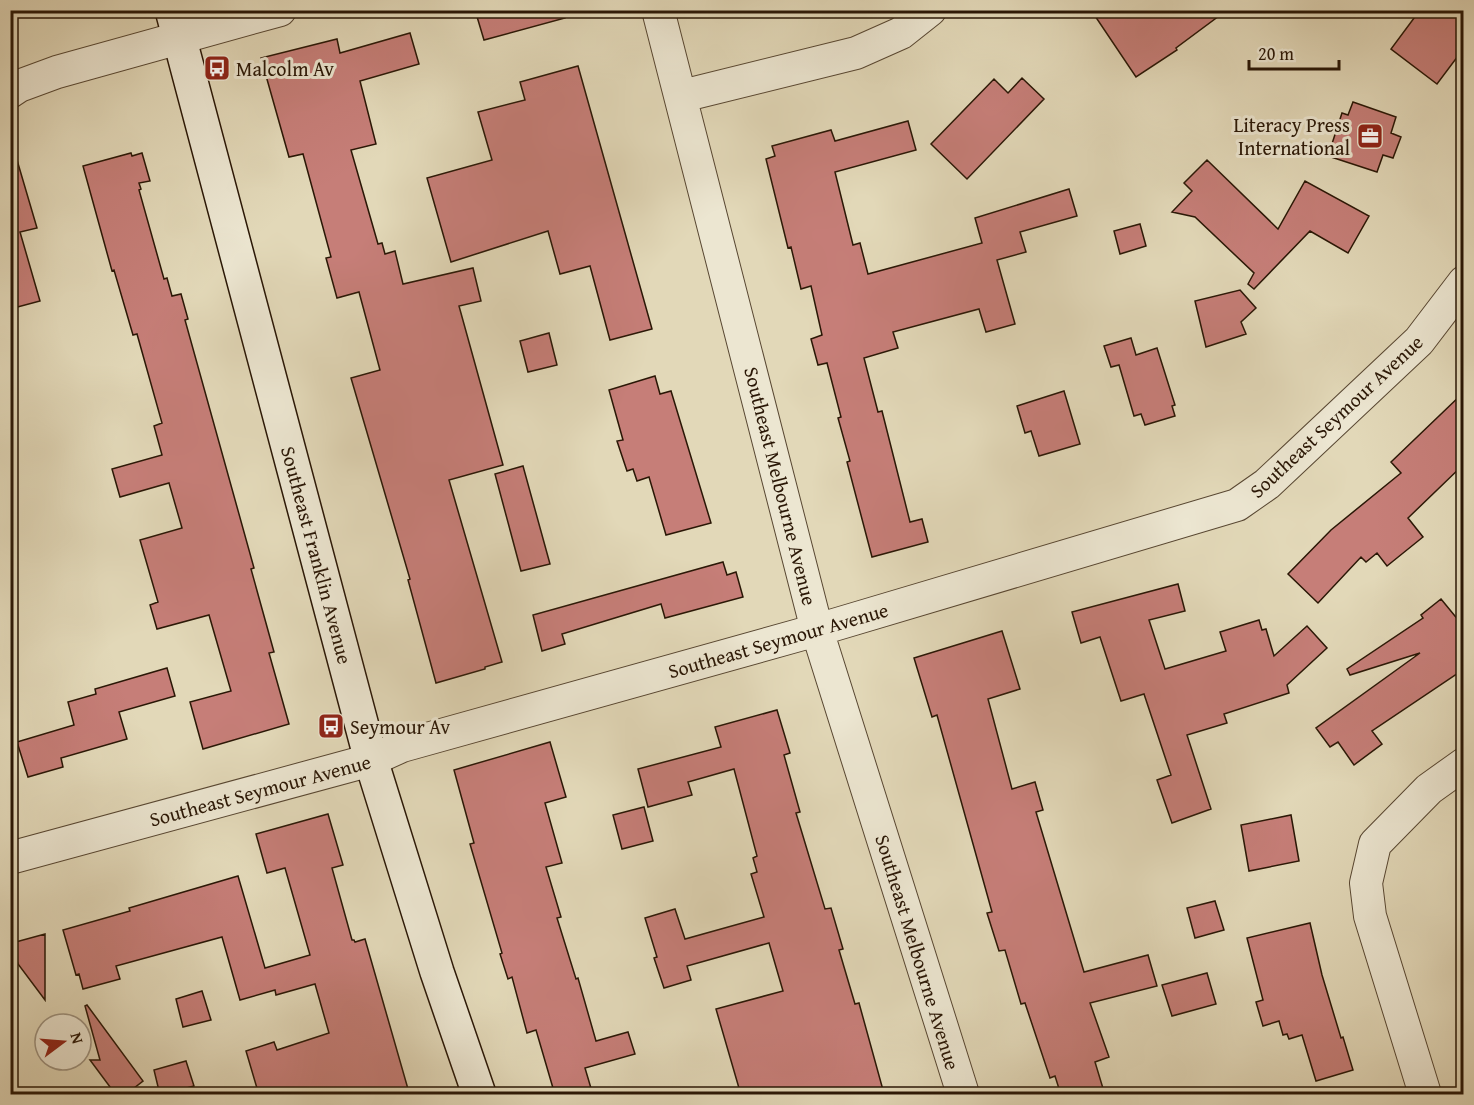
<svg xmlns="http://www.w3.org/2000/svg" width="1474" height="1105" font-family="'Gentium Book Plus',serif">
<rect width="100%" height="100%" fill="#e2d8b8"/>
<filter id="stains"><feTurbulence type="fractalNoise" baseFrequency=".00333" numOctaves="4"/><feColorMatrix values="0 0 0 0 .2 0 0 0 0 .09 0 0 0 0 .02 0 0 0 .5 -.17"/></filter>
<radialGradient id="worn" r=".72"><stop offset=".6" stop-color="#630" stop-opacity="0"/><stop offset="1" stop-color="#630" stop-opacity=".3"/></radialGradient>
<path fill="#c67e78" stroke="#2a1706" stroke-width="1.5" d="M475 10H564L565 18 484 40Z
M1091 10H1227L1176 48 1177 50 1136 77Z
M1420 10H1452L1464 19V48L1437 84 1391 49Z
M410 33 419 64 360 81 376 144 351 150 378 244 382 243 385 254 395 251 403 284 473 268 481 301 459 306 503 465 449 480 502 662 485 667V669L436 683 408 580 410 579 351 378 380 370 359 292 337 298 326 258 331 257 303 154 289 157 261 58 337 39 340 53Z
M578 66 652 329 610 340 590 266 560 274 548 231 451 262 427 178 492 160 478 112 525 100 520 82Z
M1022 78 1044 99 967 179 931 144 994 79 1008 93Z
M1353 102 1396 117 1391 133 1401 137 1393 158 1383 155 1377 172 1328 156 1342 113 1348 115Z
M908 121 916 150 835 172 853 245 860 243 868 274 982 243 975 218 1069 189 1077 216 1020 232 1026 252 997 260 1015 324 986 332 979 309 893 332 898 348 864 358 878 412 882 411 910 522 922 519 928 542 872 557 847 462 850 461 838 418 841 417 827 363 818 365 811 339 822 335 811 286 801 289 791 247 788 248 766 159 775 156 772 146 831 130 835 141Z
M131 153 132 156 142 153 150 181 139 183 141 189 139 190 164 279 167 278 172 296 181 294 188 319 185 320 254 568 251 569 274 652 269 653 289 724 203 749 190 702 231 691 209 615 157 629 150 605 158 602 140 540 182 528 169 483 120 497 112 469 162 455 154 426 162 423 137 334 133 335 114 270 112 271 83 166Z
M17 160 37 228 20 232 40 301 10 309V161Z
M1207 160 1278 229 1305 181 1369 216 1348 253 1310 231 1254 289 1248 284 1254 273 1195 217 1172 212 1192 191 1184 183Z
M1140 224 1146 246 1120 254 1114 231Z
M1240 290 1256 308 1241 322 1246 334 1206 347 1195 301Z
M549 333 557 365 528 372 520 341Z
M1131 338 1136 355 1157 348 1175 405 1172 406 1175 416 1145 425 1141 414 1134 416 1119 365 1111 367 1104 346Z
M655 376 660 394 671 391 711 523 666 535 649 477 637 481 633 469 627 471 617 441 623 440 609 390Z
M1064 391 1080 444 1039 456 1031 431 1025 433 1017 406Z
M1464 392V464L1408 518 1423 537 1387 566 1377 553 1366 562 1361 557 1318 603 1288 574 1331 530 1401 473 1391 462Z
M523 466 550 564 521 571 495 474Z
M723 562 727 575 736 572 743 597 665 618 661 604 562 634 565 644 542 651 533 615Z
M1178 584 1185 611 1149 620 1165 669 1226 651 1220 632 1259 620 1262 630 1266 629 1274 656 1307 626 1327 648 1287 685 1289 693 1224 714 1227 723 1187 735 1211 809 1172 823 1157 780 1171 775 1144 694 1121 701 1100 637 1081 643 1072 612Z
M1441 599 1464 627V669L1372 731 1382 744 1354 765 1338 742 1330 747 1316 728 1420 653 1350 675 1347 669 1423 618 1421 615Z
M1002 631 1020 689 988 699 1012 789 1035 782 1043 810 1036 812 1084 972 1148 955 1157 986 1090 1003 1109 1057 1095 1062 1105 1095H1061L1055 1076 1050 1078 1025 1003 1021 1004 1005 950 999 951 987 913 992 912 937 715 932 717 914 658Z
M167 668 175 696 119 712 127 739 61 758 63 767 28 777 17 742 74 725 68 702 96 694 95 689Z
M777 710 790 753 784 755 800 812 796 813 825 909 831 908 843 949 839 950 855 1004 859 1003 883 1090 866 1095H741L716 1009 783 991 769 943 687 966 691 980 664 988 654 958 657 957 645 918 675 909 685 939 764 917 751 874 757 872 753 858 757 856 734 769 688 782 692 795 648 807 638 769 721 747 715 727Z
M550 742 566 797 545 803 562 863 546 867 561 917 557 918 576 979 578 978 596 1041 628 1032 635 1054 585 1068 593 1095H555L536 1030 527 1033 512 977 508 979 500 954 502 953 470 844 474 843 454 770Z
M644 807 653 841 622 849 613 815Z
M328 814 343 865 332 868 352 940H354L355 942 365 939 408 1089 400 1091 401 1095H357L356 1088 335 1095H259L246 1051 274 1042 277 1050 329 1033 315 984 276 995 275 990 240 1000 222 937 116 966 120 979 83 989 79 974 76 975 63 930 130 911 129 908 238 876 265 968 310 955 285 868 267 873 256 834Z
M1291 815 1299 861 1249 871 1241 825Z
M1215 901 1224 930 1195 938 1187 908Z
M1310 923 1322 975 1341 1038 1343 1037 1353 1070 1316 1081 1302 1035 1289 1039 1287 1034 1283 1035 1279 1021 1263 1026 1256 1002 1263 1000 1247 938Z
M45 934V1000L18 964 12 943Z
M1207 973 1216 1004 1172 1016 1162 985Z
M202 991 211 1020 183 1027 176 999Z
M87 1005 143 1081 125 1095H116L90 1060H100L85 1006Z
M186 1061 194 1086 160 1095 154 1070Z"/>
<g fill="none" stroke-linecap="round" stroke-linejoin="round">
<defs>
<path id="street" d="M658 10 817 630 963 1094
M10 92 19 86 57 72 280 10
M682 96 856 53 901 33 930 10
M10 858 371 760 402 746 817 630 1237 505 1267 484 1419 341 1464 282
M1425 1094 1370 916 1366 883 1375 844 1429 789 1464 764"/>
<path id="secondary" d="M172 10 371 760 437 972 479 1094"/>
</defs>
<use href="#street" stroke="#584732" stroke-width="34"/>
<use href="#secondary" stroke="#2a1706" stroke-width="36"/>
<use href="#street" stroke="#ece6d1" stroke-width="32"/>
<use href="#secondary" stroke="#ece6d1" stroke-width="33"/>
</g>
<defs>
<symbol id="bus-square" viewBox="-11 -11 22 22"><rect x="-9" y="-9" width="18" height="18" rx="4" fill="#8f2418" stroke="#ece6d1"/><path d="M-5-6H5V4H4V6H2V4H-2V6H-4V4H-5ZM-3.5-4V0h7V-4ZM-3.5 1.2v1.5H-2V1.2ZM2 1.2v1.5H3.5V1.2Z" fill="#fff"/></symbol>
<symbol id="office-square" viewBox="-11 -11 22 22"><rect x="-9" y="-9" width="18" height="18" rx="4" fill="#8f2418" stroke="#ece6d1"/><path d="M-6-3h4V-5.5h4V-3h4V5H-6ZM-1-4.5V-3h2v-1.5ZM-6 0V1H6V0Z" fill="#fff"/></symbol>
</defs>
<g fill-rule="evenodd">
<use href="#bus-square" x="202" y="53" width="30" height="30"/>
<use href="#office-square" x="1355" y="121" width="30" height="30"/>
<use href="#bus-square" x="316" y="711" width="30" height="30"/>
</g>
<g text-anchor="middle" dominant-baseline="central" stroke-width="6" stroke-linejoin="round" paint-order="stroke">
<g font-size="20" fill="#2a1706" stroke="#ece6d1" text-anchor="start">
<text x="236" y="68">Malcolm Av</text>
<text x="1350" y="124" text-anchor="end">Literacy Press<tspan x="1350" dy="23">International</tspan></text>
<text x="350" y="726">Seymour Av</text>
</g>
<g font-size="20" fill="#2a1706" stroke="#ece6d1">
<text transform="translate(1336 416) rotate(-43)">Southeast Seymour Avenue</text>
<text transform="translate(781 486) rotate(76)">Southeast Melbourne Avenue</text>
<text transform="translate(317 555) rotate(75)">Southeast Franklin Avenue</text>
<text transform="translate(778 640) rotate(-16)">Southeast Seymour Avenue</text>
<text transform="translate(260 790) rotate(-15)">Southeast Seymour Avenue</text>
<text transform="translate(918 952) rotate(73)">Southeast Melbourne Avenue</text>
</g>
</g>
<rect width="1474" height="1105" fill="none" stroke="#e2d8b8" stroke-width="36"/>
<rect x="12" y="12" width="1450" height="1081" fill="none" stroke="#2a1706" stroke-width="3"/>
<rect x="18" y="18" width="1438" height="1069" fill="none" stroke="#2a1706" stroke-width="1.5"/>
<g transform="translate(63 1042) rotate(74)"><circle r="28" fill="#ece6d1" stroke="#9e9380" stroke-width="1.5"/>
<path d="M0-4.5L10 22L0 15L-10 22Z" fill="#8f2418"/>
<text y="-9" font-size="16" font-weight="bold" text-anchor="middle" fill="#2a1706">N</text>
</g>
<path d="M1249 60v9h90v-9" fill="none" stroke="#2a1706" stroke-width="3"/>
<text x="1258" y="60" font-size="18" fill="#2a1706" stroke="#ece6d1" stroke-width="4.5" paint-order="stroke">20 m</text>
<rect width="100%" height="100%" filter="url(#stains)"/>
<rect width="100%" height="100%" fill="url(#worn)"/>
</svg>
